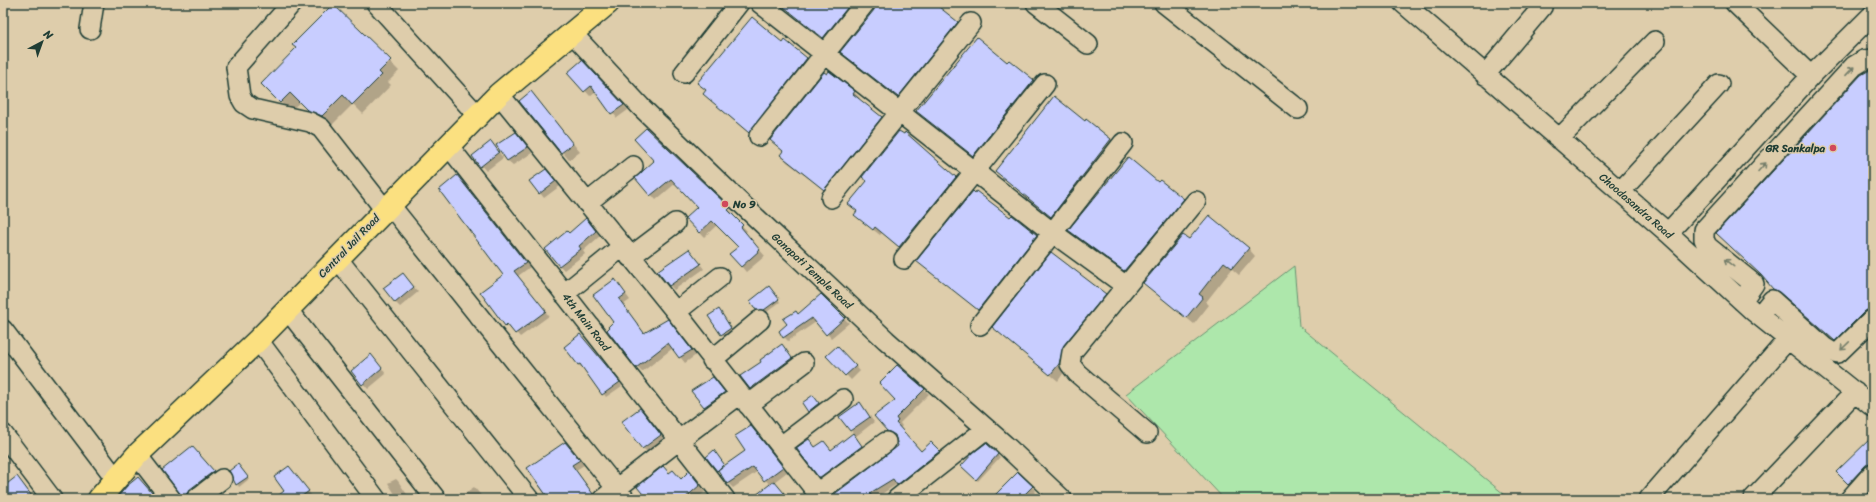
<svg xmlns="http://www.w3.org/2000/svg" width="1876" height="502" font-family="Sriracha,sans-serif">
<rect width="100%" height="100%" fill="#decdab"/>
<filter id="ink" filterUnits="userSpaceOnUse"><feTurbulence type="fractalNoise" baseFrequency=".025" numOctaves="2"/><feDisplacementMap in="SourceGraphic" scale="8" xChannelSelector="R" yChannelSelector="G"/><feConvolveMatrix kernelMatrix="1 2 1 2 8 2 1 2 1" color-interpolation-filters="sRGB"/></filter>
<g filter="url(#ink)">
<path fill="#ade7ab" stroke="#669270" d="M1294 266 1299 326 1510 499H1224L1126 394Z"/>
<path fill="#0003" d="M779 3H863L830 44Z
M883 3H929L957 22 964 29 905 103 841 52 875 8Z
M333 5 399 71 388 82 391 85 363 114 353 104 332 125 318 119 300 102 290 111 262 84 297 48Z
M785 42 813 65 756 139 711 101 704 94 707 91 698 83Z
M1007 63 1033 81 1040 87 980 162 917 111Z
M587 66 628 110 617 118 596 91 590 96 569 73Z
M1873 70V329L1848 353 1794 305 1787 302 1774 289Z
M531 92 580 152 569 160 520 101Z
M854 92 860 98 859 100 888 124 831 195 787 162 781 155 784 152 771 140Z
M1085 122 1111 139 1117 146 1058 223 1003 177Z
M646 129 734 214 733 216 747 231 745 233 765 256 746 272 731 254 739 247 717 225 704 237 686 218 698 207 676 183 656 200 637 178 656 161Z
M521 138 532 153 513 165 508 161Z
M496 148 503 158 486 171 473 156Z
M551 175 560 186 544 198 540 193Z
M457 176 530 267 518 276 549 316 520 337 512 328 510 329 506 325 504 275Z
M863 177 955 178 962 184 906 253 882 233 880 235 862 221 858 212 850 204 868 182Z
M1158 183 1183 199 1190 206 1131 277 1070 230Z
M591 225 600 236 583 251 585 254 564 270 559 265 569 234Z
M1036 235 1043 242 985 316 918 261Z
M1189 241 1248 248 1255 256 1239 275 1232 269 1206 302 1209 305 1194 324 1152 290Z
M693 254 704 269 674 290 658 271Z
M407 279 418 292 400 307 395 302Z
M615 280 630 300 623 305 645 334 672 325 696 355 685 363 673 348 642 372 637 367 615 323Z
M772 290 780 302 767 312H759L757 309Z
M1105 294 1112 302 1058 381 1001 334Z
M821 295 849 323 831 338 816 322 788 341 784 337Z
M721 313 732 331 724 336 722 334Z
M583 338 622 386 606 397 583 366 581 367 578 364Z
M785 349 795 362 754 392 742 377Z
M842 352 860 371 851 380 828 356Z
M376 361 386 374 368 389 352 371Z
M897 366 929 394 900 423 902 426 900 428 921 452 931 443 944 457 902 489 897 484 874 499H835L899 446 896 438 892 435 899 438V436L888 431 896 400Z
M715 381 726 395 707 409 693 392Z
M813 396 823 409 814 416 809 411Z
M860 403 874 422 855 437 866 451 824 481 820 477 809 440 816 448 824 442 831 450 854 434 841 417Z
M644 413 664 439 647 452 643 448Z
M751 427 787 472 774 482 789 499H752L770 485 758 471 733 488 728 483 747 452Z
M1873 441V468L1854 488 1837 472Z
M565 443 584 465 576 470 597 499H541L545 494 527 470Z
M986 444 1000 457 978 481 963 466Z
M197 452 218 477 191 499H185L164 470Z
M240 467 249 479 239 487 230 471Z
M293 472 312 496 309 499H274L285 491Z
M689 473 705 492 696 499H648L669 474 681 480Z
M1018 474 1036 491 1029 499H1001Z
M17 477 24 485 35 499H3V488Z
M396 479 398 481 410 499H398L388 483Z
M145 486 157 499H118Z
M474 487 484 499H457Z"/>
<path fill="#c8cdff" stroke="#1f3d34" d="M779 3H851L823 38Z
M876 3H934L958 22 898 97 840 52 874 10Z
M333 4 391 60 379 72 382 75 352 105 343 95 322 116 307 110 290 93 280 103 261 84 296 48 292 45Z
M752 17 783 43 785 40 807 58 749 133 703 94 706 90 697 83Z
M977 37 1007 62 1009 60 1034 80 973 156 916 111Z
M582 60 624 105 611 114 591 86 584 92 567 73Z
M1873 70V307L1865 311 1835 341 1779 292 1773 289 1761 275 1716 233 1861 75 1868 71Z
M829 71 855 91 853 94 882 117 824 190 780 155 783 151 770 140 824 72 827 74Z
M531 91 573 144 561 153 519 101Z
M1054 96 1085 121 1086 119 1111 139 1051 217 995 171Z
M646 128 730 208 728 210 743 225 741 227 760 250 741 267 729 254 738 247 712 221 699 233 685 218 697 207 671 179 650 196 635 178 654 161 634 139Z
M899 131 904 134 905 132 956 177 899 247 875 227 873 230 854 215 857 211 848 204 867 181 862 177Z
M516 132 528 147 507 161 496 145Z
M491 141 499 152 480 167 472 156Z
M1128 157 1158 182 1160 180 1184 199 1124 271 1068 230Z
M546 169 556 181 539 194 529 181Z
M457 175 526 263 514 271 546 311 515 334 507 324 505 326 480 292 503 275 439 190Z
M973 191 975 193 976 191 1010 217 1012 215 1037 235 978 310 916 261Z
M1209 215 1249 248 1232 268 1224 262 1199 294 1203 297 1186 318 1143 283 1183 235 1189 239Z
M586 218 596 231 579 246 581 249 559 266 545 249 567 231 569 233Z
M689 249 701 264 669 286 657 271Z
M1051 252 1106 294 1064 345 1059 364 1050 375 992 327Z
M403 273 414 287 395 303 383 288Z
M615 279 626 294 619 299 644 333 668 319 692 350 679 358 668 343 636 368 607 330 609 328 608 327 613 322 593 295Z
M769 286 779 299 764 310H756L750 301Z
M821 294 845 318 826 335 812 318 783 338 779 331 787 324 783 319 796 311 798 314Z
M719 309 731 328 721 335 708 316Z
M580 334 620 382 602 395 580 364 578 365 564 347Z
M782 344 792 358 750 389 740 376 761 362 760 360Z
M837 346 856 366 845 376 826 356Z
M371 354 382 368 362 385 351 371Z
M897 365 925 389 896 418 898 421 896 423 921 451 931 442 940 451 897 485 893 479 870 493 873 499H833L832 496 898 446 895 435 887 431 874 416 895 400 879 383Z
M713 377 725 392 704 407 691 391Z
M813 395 819 403 808 412 802 403Z
M860 402 870 417 850 431 839 417Z
M640 408 661 435 642 449 621 422Z
M751 426 783 467 764 481 753 467 727 484 718 470 745 451 735 436Z
M853 433 862 446 819 478 796 448 809 439 815 447 824 441 831 450Z
M1873 436V462L1865 466 1848 484 1836 472Z
M565 442 580 460 572 465 593 494 592 499H549L527 468Z
M986 443 998 454 976 480 961 466 974 452Z
M192 446 214 471 189 490 184 499 162 470Z
M714 450 724 464 717 471 706 457Z
M238 464 248 477 236 485 229 471Z
M289 466 309 491 298 499H274L284 491 274 477Z
M663 466 669 473 673 470 681 479 689 471 700 485 684 499H647L637 487Z
M1018 472 1033 486 1020 499H991Z
M17 476 34 499H3V487Z
M138 477 152 493 144 499H116L127 486Z
M774 481 789 499H751Z"/>
<g fill="none" stroke-linecap="round" stroke-linejoin="round">
<defs>
<path id="minor" d="M292 3 236 67 240 96 244 103 253 109 310 122 321 128 385 210
M376 3 478 116
M760 3 1053 233 1126 286
M1036 3 1088 44
M1164 3 1298 109
M1403 3 1668 233 1753 311 1873 407
M1735 3 1811 76
M90 29 94 3
M572 33 641 107 748 210 886 340 1005 445 1062 499
M684 73 739 3
M1485 75 1542 7 1540 3
M499 94 676 312 822 499
M759 136 865 3
M1559 139 1655 41
M448 145 725 499
M1620 192 1719 84
M831 198 971 23
M587 203 633 166
M390 205 625 499
M1668 233 1811 76 1873 14
M630 257 675 223
M337 258 529 499
M904 259 1045 84
M564 294 622 247
M1742 301 1754 284 1707 246 1704 239V230L1854 66 1864 60 1873 59
M287 309 436 499
M676 312 720 277
M1759 316 1772 300 1824 347 1832 352 1838 353 1873 319
M980 325 1123 143
M3 330 116 479
M258 340 376 499
M712 360 760 320
M748 405 804 363
M1147 433 1077 373 1070 364 1072 352 1196 201
M3 434 52 499
M781 446 843 399
M137 455 171 499
M817 493 886 442
M196 499 222 479
M603 499 679 440 739 395
M897 499 986 429
M1649 499 1788 339
M1753 499 1855 392
M1850 499 1873 473"/>
<path id="major" d="M99 499 137 455 258 340 499 94 608 3"/>
</defs>
<use href="#minor" stroke="#1f3d34" stroke-width="22"/>
<use href="#major" stroke="#1f3d34" stroke-width="25"/>
<use href="#minor" stroke="#decdab" stroke-width="19"/>
<use href="#major" stroke="#fbe080" stroke-width="22"/>
</g>
<defs><path id="oneway-shaft" d="M-6 0H5M1.5-3L5.5 0L1.5 3" fill="none" stroke-width="1.6" stroke-linecap="round" stroke-linejoin="round"/></defs>
<g stroke="#757e6a">
<use href="#oneway-shaft" transform="translate(1850 71) rotate(-47)"/>
<use href="#oneway-shaft" transform="translate(1762 167) rotate(-48)"/>
<use href="#oneway-shaft" transform="translate(1729 263) rotate(-142)"/>
<use href="#oneway-shaft" transform="translate(1845 346) rotate(136)"/>
</g>
</g>
<g fill="#d1495b" stroke="#decdab" stroke-width="1.5">
<circle cx="1833" cy="148" r="4"/>
<circle cx="725" cy="204" r="4"/>
</g>
<g text-anchor="middle" dominant-baseline="central" stroke-width="3" stroke-linejoin="round" paint-order="stroke">
<g font-size="11" font-weight="bold" fill="#1f3d34" stroke="#decdab" text-anchor="end">
<text x="1825" y="148">GR Sankalpa</text>
<text x="733" y="204" text-anchor="start">No 9</text>
</g>
<g font-size="11" fill="#1f3d34" stroke="#decdab">
<text transform="translate(1636 206) rotate(41)">Choodasandra Road</text>
<text transform="translate(349 246) rotate(-46)">Central Jail Road</text>
<text transform="translate(812 271) rotate(43)">Ganapati Temple Road</text>
<text transform="translate(586 322) rotate(52)">4th Main Road</text>
</g>
</g>
<rect width="1876" height="502" fill="none" stroke="#decdab" stroke-width="16"/>
<rect x="8" y="8" width="1860" height="486" fill="none" stroke="#1f3d34" stroke-width="1.5" filter="url(#ink)"/>
<g transform="translate(42 42) rotate(41)" stroke="#decdab" stroke-width="3" paint-order="stroke">
<path d="M0-3L7 15L0 10L-7 15Z" fill="#1f3d34"/>
<text y="-6" font-size="11" font-weight="bold" text-anchor="middle" fill="#1f3d34">N</text>
</g>
</svg>
